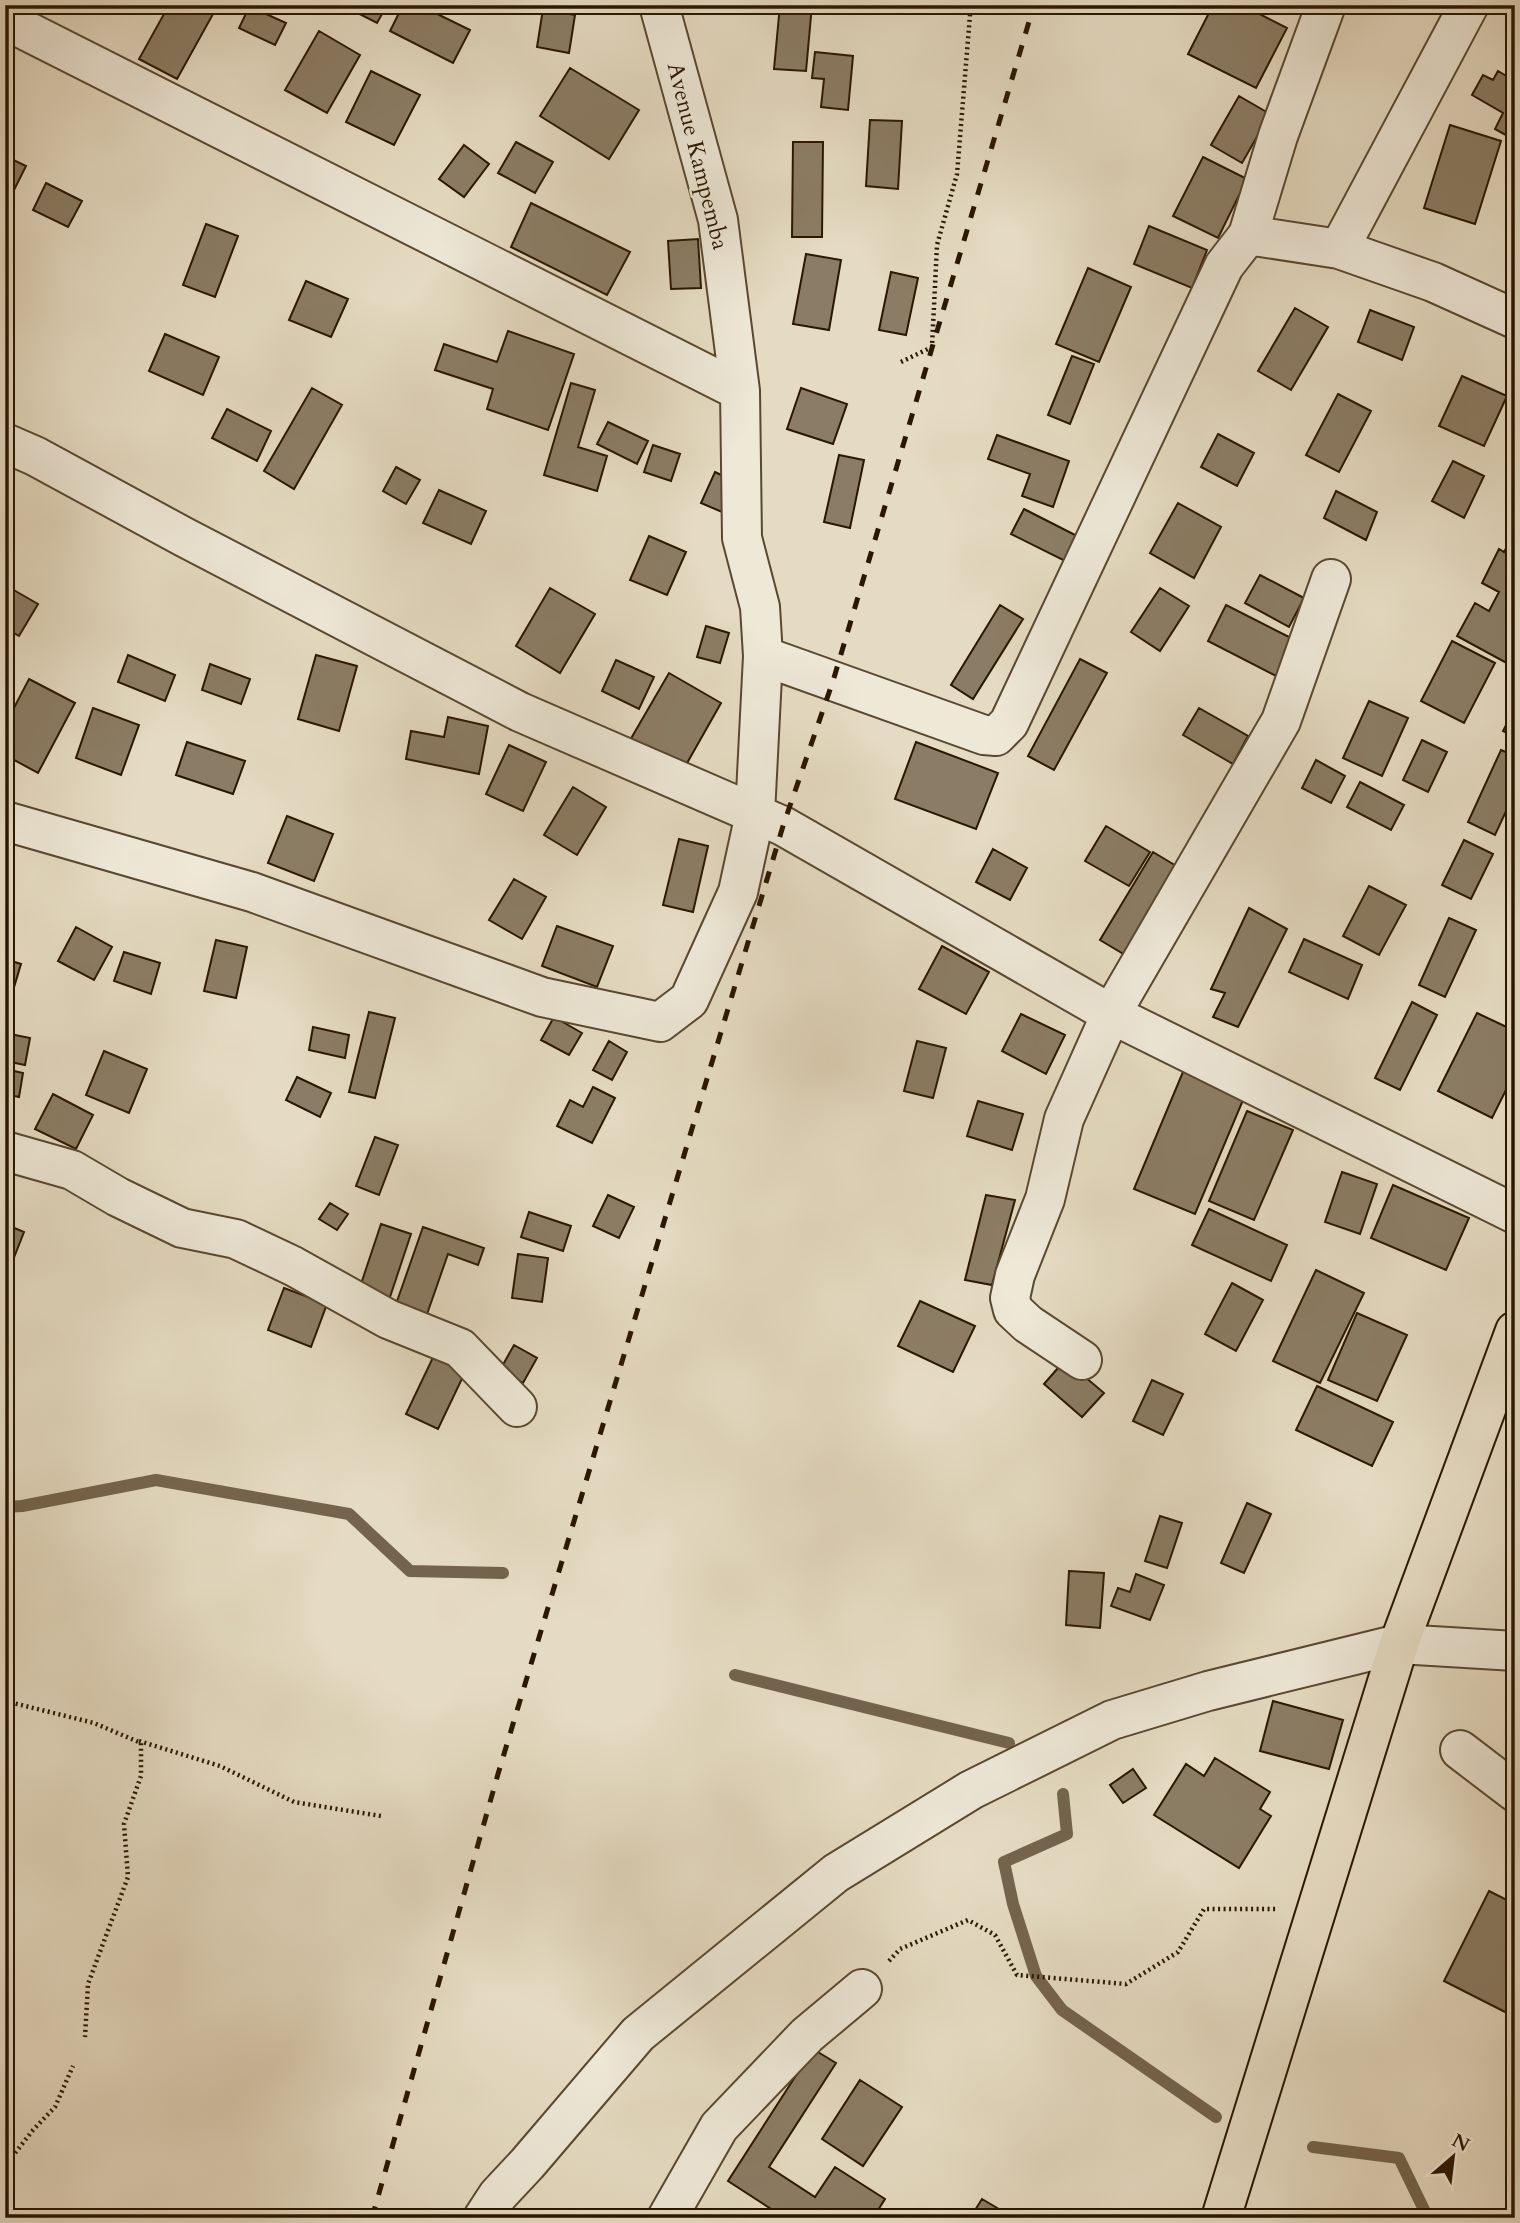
<svg xmlns="http://www.w3.org/2000/svg" width="1520" height="2223" font-family="Cardo,serif">
<rect width="100%" height="100%" fill="#e5dbc2"/>
<filter id="stains"><feTurbulence type="fractalNoise" baseFrequency=".00286" numOctaves="4"/><feColorMatrix values="0 0 0 0 .2 0 0 0 0 .09 0 0 0 0 .02 0 0 0 .5 -.17"/></filter>
<radialGradient id="worn" r=".72"><stop offset=".6" stop-color="#630" stop-opacity="0"/><stop offset="1" stop-color="#630" stop-opacity=".3"/></radialGradient>
<g fill="none" stroke-linecap="round" stroke-linejoin="round">
<path stroke="#74644d" stroke-width="12" d="M5 1507 22 1506 156 1480 349 1514 410 1571 503 1573
M735 1675 1009 1743
M1063 1794 1067 1834 1004 1862 1013 1904 1036 1976 1062 2010 1216 2117
M1313 2147 1399 2158 1428 2218"/>
</g>
<path fill="#8b7d65" stroke="#2a1700" stroke-width="2" d="M169 5H218L177 79 139 59Z
M250 5H271L266 14 286 23 275 45 239 28Z
M342 5H387L377 23Z
M403 5H419L470 30 453 63 390 31Z
M780 5H812L806 71 774 69Z
M1213 5H1242L1287 28 1256 88 1188 54Z
M543 9 575 15 569 53 537 47Z
M319 31 360 55 327 113 285 90Z
M815 52 853 56 848 110 821 107 824 79 812 78Z
M570 68 639 110 609 159 540 116Z
M371 71 420 95 394 145 346 122Z
M1498 71 1515 81V140L1495 129 1503 113 1472 95 1483 75 1493 80Z
M1239 96 1270 114 1242 163 1211 145Z
M870 120 902 121 898 189 866 186Z
M1450 125 1501 141 1475 224 1424 208Z
M516 142 553 162 535 193 498 173Z
M793 142H823L822 237H792Z
M464 145 489 164 464 197 439 179Z
M5 156 26 166 11 196 5 194Z
M1203 157 1247 179 1218 238 1173 216Z
M46 183 82 201 68 227 33 210Z
M531 203 630 252 607 295 511 247Z
M206 224 238 236 215 297 183 285Z
M1149 226 1207 250 1192 288 1134 264Z
M698 239 701 288 671 289 668 241Z
M806 254 841 260 829 330 793 324Z
M1088 268 1131 287 1099 362 1056 344Z
M891 272 918 278 906 335 879 330Z
M306 281 348 299 331 337 289 320Z
M1295 308 1328 327 1291 390 1258 371Z
M1370 310 1414 327 1402 360 1358 342Z
M508 331 574 354 548 430 487 409 493 389 435 370 444 344 497 362Z
M165 334 219 357 203 395 149 371Z
M1072 356 1094 364 1070 424 1048 415Z
M1462 376 1507 396 1484 446 1439 426Z
M571 383 595 390 578 447 607 456 597 491 544 475Z
M312 388 342 405 294 489 264 471Z
M801 388 847 404 833 444 787 429Z
M1338 394 1371 411 1339 472 1306 455Z
M227 409 271 431 257 461 212 438Z
M608 422 648 441 637 464 597 444Z
M1218 434 1254 453 1237 486 1201 467Z
M997 435 1069 461 1053 507 1022 496 1030 474 988 459Z
M653 445 680 454 671 481 644 472Z
M839 455 864 460 850 528 824 522Z
M1453 461 1484 476 1464 518 1432 501Z
M396 467 420 480 406 504 383 491Z
M715 472 736 482 722 512 701 503Z
M439 490 486 511 471 544 423 523Z
M1336 491 1377 512 1366 540 1324 518Z
M1178 503 1221 527 1194 578 1150 553Z
M1024 509 1081 538 1069 563 1011 534Z
M1515 532V666L1514 667 1457 636 1475 603 1489 611 1499 592 1482 583 1499 549 1504 552Z
M649 536 686 552 667 595 630 580Z
M1260 575 1304 598 1289 627 1245 603Z
M5 585 38 604 19 636 5 628Z
M550 588 595 614 560 673 516 646Z
M1160 588 1189 606 1160 651 1131 632Z
M1000 605 1023 619 973 699 951 685Z
M1226 605 1295 640 1276 676 1208 641Z
M706 626 729 633 720 663 697 657Z
M1452 641 1495 663 1464 723 1421 701Z
M128 655 175 675 165 701 118 682Z
M316 655 357 666 339 731 298 719Z
M1080 659 1107 673 1054 770 1028 756Z
M616 660 654 677 639 709 602 691Z
M210 664 250 679 241 704 202 690Z
M669 673 721 703 682 772 629 742Z
M29 679 75 703 38 773 5 755V725Z
M1369 701 1408 718 1382 776 1343 758Z
M93 708 139 725 121 775 76 758Z
M1199 708 1248 736 1233 764 1183 735Z
M1515 708V737L1503 731Z
M448 717 488 726 479 774 406 759 411 731 444 737Z
M1422 740 1447 752 1428 792 1403 780Z
M187 742 245 761 233 794 176 775Z
M916 742 998 773 976 829 895 799Z
M509 745 546 762 523 811 486 794Z
M1501 750 1515 756V792L1495 835 1468 822Z
M1316 760 1345 776 1331 803 1302 788Z
M1360 782 1404 805 1391 830 1347 807Z
M573 787 606 807 577 855 544 835Z
M287 816 333 834 314 881 268 863Z
M1106 826 1150 852 1129 886 1085 861Z
M679 839 708 846 693 912 663 905Z
M1464 840 1493 854 1471 899 1442 885Z
M993 849 1027 868 1010 900 976 882Z
M1153 852 1178 867 1125 955 1100 940Z
M514 879 546 897 522 939 489 920Z
M1369 886 1406 905 1379 955 1343 936Z
M1249 908 1287 929 1238 1027 1213 1017 1225 993 1211 989Z
M1449 918 1476 930 1445 997 1419 985Z
M557 926 613 946 597 987 542 966Z
M76 927 112 947 94 980 58 961Z
M1304 939 1362 965 1348 999 1289 972Z
M216 940 247 947 236 998 204 991Z
M942 946 989 972 966 1014 919 989Z
M124 952 160 963 151 994 114 981Z
M5 959 21 964 9 1004 5 1003Z
M1412 1002 1437 1015 1400 1090 1375 1078Z
M369 1012 395 1018 375 1098 349 1092Z
M1477 1013 1515 1031V1072L1492 1118 1438 1091Z
M1021 1014 1065 1035 1046 1074 1002 1051Z
M554 1017 582 1033 569 1055 541 1040Z
M313 1027 349 1035 345 1058 309 1050Z
M5 1033 30 1038 25 1065 5 1061Z
M609 1041 627 1052 612 1080 593 1070Z
M917 1041 946 1048 933 1098 904 1091Z
M104 1051 147 1069 129 1113 86 1095Z
M1185 1067 1246 1093 1195 1214 1134 1189Z
M5 1069 23 1073 19 1097 5 1094Z
M297 1077 331 1093 320 1117 286 1100Z
M593 1087 615 1098 592 1143 557 1126 570 1100 583 1107Z
M53 1094 93 1115 76 1149 35 1129Z
M978 1101 1023 1114 1012 1150 967 1136Z
M1247 1111 1293 1130 1254 1220 1209 1201Z
M375 1137 398 1145 379 1195 356 1186Z
M1342 1172 1377 1184 1360 1234 1325 1222Z
M1393 1185 1469 1218 1446 1270 1371 1238Z
M608 1195 634 1207 619 1238 593 1226Z
M986 1195 1015 1200 992 1285 965 1280Z
M330 1203 348 1214 337 1230 319 1219Z
M1209 1209 1287 1245 1271 1281 1192 1245Z
M529 1212 571 1226 563 1251 521 1237Z
M5 1224 24 1232 11 1265 5 1262Z
M381 1224 411 1234 389 1300 359 1290Z
M423 1227 484 1248 478 1265 448 1254 426 1317 395 1307Z
M518 1254 548 1258 542 1302 512 1298Z
M1316 1270 1364 1293 1320 1383 1273 1361Z
M1232 1283 1263 1300 1236 1351 1205 1334Z
M284 1288 327 1304 311 1347 268 1330Z
M920 1301 975 1326 953 1372 898 1346Z
M1357 1313 1407 1335 1377 1401 1328 1380Z
M514 1345 537 1358 523 1383 500 1370Z
M437 1349 469 1364 438 1429 406 1414Z
M1065 1360 1104 1393 1082 1417 1044 1384Z
M1152 1380 1183 1394 1163 1435 1133 1421Z
M1317 1386 1393 1422 1372 1466 1296 1430Z
M1247 1503 1271 1514 1244 1573 1221 1563Z
M1160 1516 1182 1523 1167 1568 1145 1561Z
M1069 1571 1104 1573 1100 1628 1066 1625Z
M1136 1574 1164 1585 1150 1620 1111 1606 1118 1588 1130 1592Z
M1273 1701 1343 1720 1329 1769 1260 1751Z
M1215 1758 1270 1792 1260 1809 1271 1816 1239 1868 1154 1815 1186 1764 1204 1776Z
M1133 1769 1146 1788 1123 1803 1110 1785Z
M1489 1891 1515 1904V2017L1444 1981Z
M813 2049 836 2063 769 2167 815 2197 835 2167 885 2199 873 2218H785L728 2181Z
M860 2080 902 2107 863 2166 822 2139Z
M982 2199 1014 2218H970Z"/>
<g fill="none" stroke-linecap="round" stroke-linejoin="round">
<defs>
<path id="minor" d="M5 20 740 391
M1248 235 1339 249 1433 282 1515 319
M1339 249 1469 5
M5 443 35 456 184 537 520 712 783 826 1111 1014 1515 1214
M763 656 984 735 996 736 1009 723 1224 266 1248 235 1278 136 1326 5
M5 821 252 892 542 997 660 1022 689 1000 738 892 755 814 763 656 760 607 742 538 740 391 718 220 659 5
M5 1151 72 1170 118 1197 182 1228 236 1239 293 1266 388 1319 460 1348 517 1407
M1082 1360 1028 1324 1013 1310 1010 1298 1015 1275 1045 1199 1064 1119 1111 1014 1281 721 1331 579
M1460 1750 1515 1792
M483 2218 498 2195 527 2164 638 2034 836 1873 971 1790 1112 1720 1208 1691 1399 1644 1515 1651
M667 2218 719 2127 807 2035 862 1989"/>
<path id="highway" d="M1221 2218 1399 1644 1515 1331"/>
</defs>
<use href="#minor" stroke="#594830" stroke-width="42"/>
<use href="#highway" stroke="#2a1700" stroke-width="42"/>
<path stroke="#2a1700" stroke-width="4.5" stroke-dasharray="2 3.5" stroke-linecap="butt" d="M901 362 932 347 937 245 957 174 970 15 973 5
M5 1701 94 1723 141 1743V1776L124 1824 128 1877 88 1984 85 2037
M139 1741 220 1766 294 1802 381 1816
M889 1961 900 1949 968 1920 995 1935 1017 1975 1126 1984 1178 1952 1204 1909H1277
M5 2166 33 2130 55 2107 73 2066"/>
<use href="#minor" stroke="#eee8d7" stroke-width="38"/>
<use href="#highway" stroke="#e5dbc2" stroke-width="38"/>
<path stroke="#2a1700" stroke-width="5" stroke-dasharray="12 12" stroke-linecap="butt" d="M372 2218 498 1774 783 826 833 681 1034 5"/>
</g>
<g text-anchor="middle" dominant-baseline="central" stroke-width="5" stroke-linejoin="round" paint-order="stroke">
<g font-size="23" fill="#2a1700" stroke="#eee8d7">
<text transform="translate(698 156) rotate(76)">Avenue Kampemba</text>
</g>
</g>
<rect width="1520" height="2223" fill="none" stroke="#e5dbc2" stroke-width="28"/>
<rect x="7" y="7" width="1506" height="2209" fill="none" stroke="#2a1700" stroke-width="3.5"/>
<rect x="14" y="14" width="1492" height="2195" fill="none" stroke="#2a1700" stroke-width="2"/>
<g transform="translate(1453 2157) rotate(28)" stroke="#eee8d7" stroke-width="5" paint-order="stroke">
<path d="M0-5L12 26L0 18L-12 26Z" fill="#2a1700"/>
<text y="-10" font-size="19" font-weight="bold" text-anchor="middle" fill="#2a1700">N</text>
</g>
<rect width="100%" height="100%" filter="url(#stains)"/>
<rect width="100%" height="100%" fill="url(#worn)"/>
</svg>
